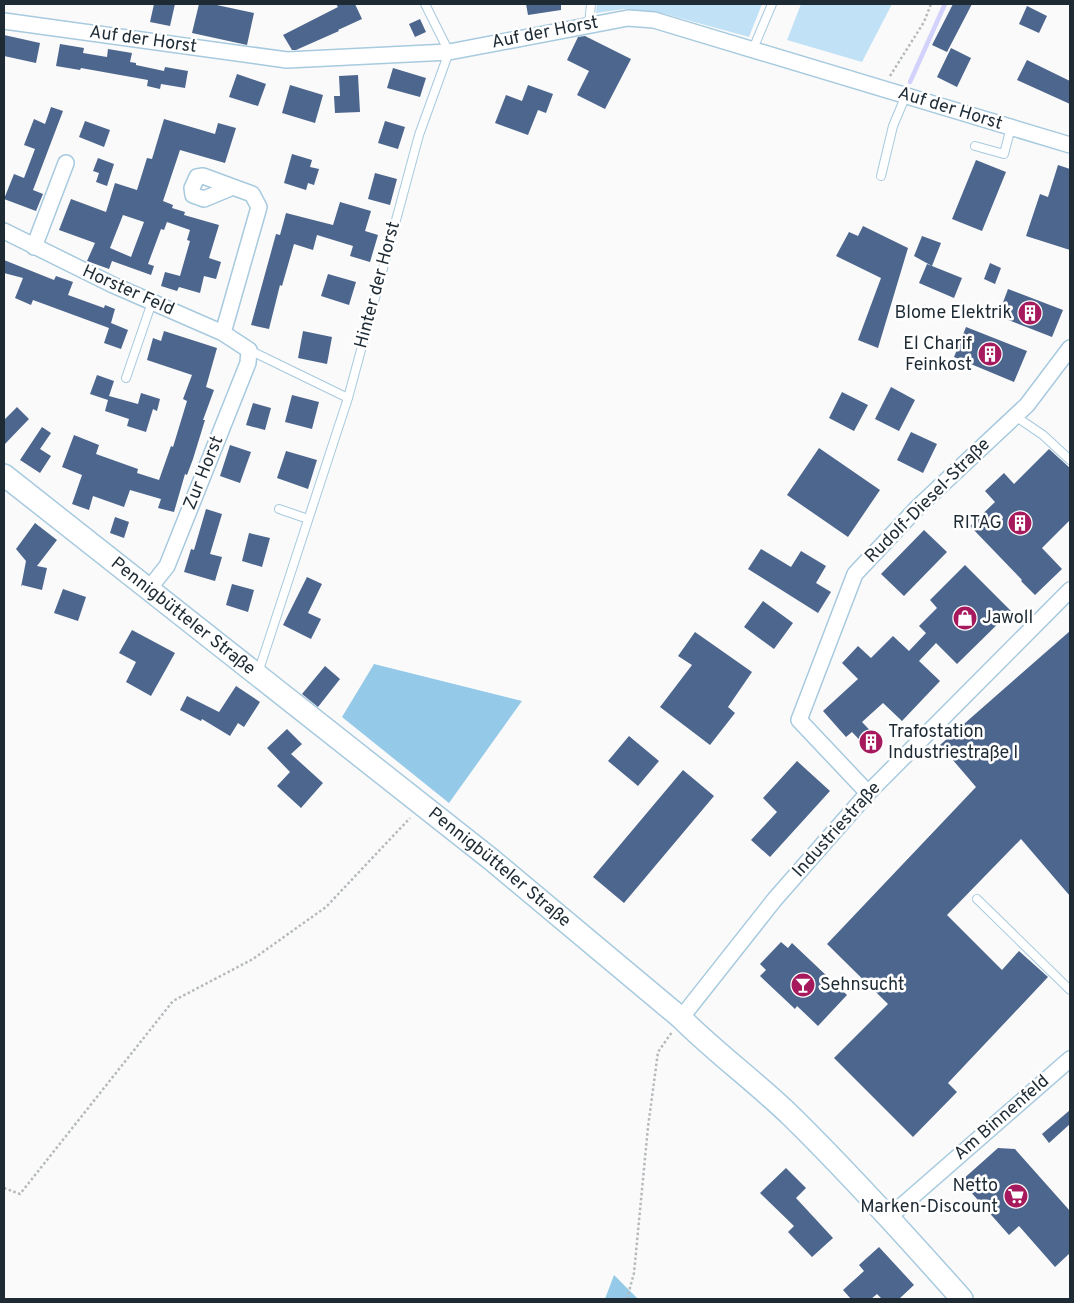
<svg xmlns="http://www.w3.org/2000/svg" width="1074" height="1303" font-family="Overpass,sans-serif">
<rect width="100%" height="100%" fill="#fafafa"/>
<path fill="#c1e2f6" d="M597 4H762L749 37 665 14 624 9 596 13Z
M801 4H892L862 62 787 40Z"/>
<path fill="#94c9e8" d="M374 664 522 701 449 803 342 717Z
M614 1275 638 1299H605Z"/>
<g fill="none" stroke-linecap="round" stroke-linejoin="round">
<path stroke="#d2d2fc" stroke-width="4.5" d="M910 82 945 4"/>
</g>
<path fill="#4d668e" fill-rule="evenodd" d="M154 4H175L170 26 150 22Z
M199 4H212L254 13 247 45 192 33Z
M336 4H355L362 19 338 30 339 31 296 50H292L283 35 338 7Z
M526 4H561V10L528 15Z
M953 4H972L947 52 932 45Z
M1027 6 1047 16 1039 33 1019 24Z
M420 19 426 32 415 37 409 24Z
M4 35 40 43 36 63 4 56Z
M585 36 631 59 605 109 577 95 589 71 567 60 578 37Z
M60 44 84 48 83 53 107 57 108 49 132 53 130 62 136 63V65L164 71 165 67 188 71 185 88 161 84 160 89 147 86 148 80 81 68 80 70 56 66Z
M951 48 971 58 957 87 937 77Z
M1027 60 1070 81V104L1017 80Z
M393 68 426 78 420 97 387 88Z
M237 74 266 84 258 106 229 97Z
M358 75 360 112 335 113 334 96H340L339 76Z
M290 85 323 95 315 123 282 113Z
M528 85 553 94 546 113 538 110 528 135 495 123 506 95 522 101Z
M51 107 63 111 33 190 43 194 36 211 4 199 14 174 24 178 35 149 24 145 34 119 45 124Z
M164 119 215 134 218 123 236 128 225 163 180 150 163 201 173 205 172 208 185 212 184 215 219 225 209 258 221 262 216 279 204 276 200 293 179 287 177 291 161 286 165 272 180 276 190 241 187 240 190 230 167 222 164 230 161 229 148 264 154 266 151 275 112 261 109 269 87 261 95 243 59 230 71 199 106 212 115 183 137 190 147 158 152 159ZM123 215 144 222 131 257 110 248Z
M85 121 110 130 104 147 79 137Z
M385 121 405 127 398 149 378 143Z
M292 154 312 160 310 167 319 169 314 185 308 183 306 190 284 183Z
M98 158 114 164 107 186 96 182 99 173 93 171Z
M976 160 1006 172 982 231 952 219Z
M1058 165 1070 169V250L1026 236 1040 194 1048 197Z
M375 173 397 179 390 205 368 199Z
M340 202 371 211 365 231 378 235 370 262 350 256 353 246 317 235 313 250 294 244 282 286 280 285 269 329 251 325 276 234 280 235 286 213 333 225Z
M863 226 908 248 878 348 858 340 881 278 836 256 849 232 858 236Z
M922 236 941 243 932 266 914 256Z
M4 260 54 280 56 276 73 282 68 295 104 308 105 305 115 309 111 323 128 330 121 349 104 343 109 328 33 300 31 305 15 298 23 278 4 273Z
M990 263 1001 268 995 284 984 279Z
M927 264 962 278 954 298 919 283Z
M328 274 356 282 349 305 321 296Z
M1008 289 1063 310 1052 337 998 316Z
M966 327 1027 351 1014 382 954 357Z
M164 331 217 348 206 387 214 390 203 420H205L193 459 187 475 185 474 174 512 158 508 161 499 130 490 124 507 93 496 89 510 72 504 82 475 62 467 74 435 99 445 96 454 138 469 137 473 159 480 171 446 173 447 187 401 183 399 192 375 147 360 153 338 161 341Z
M303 331 332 337 327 364 298 358Z
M97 375 114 381 109 396 138 404 141 393 160 399 157 411 153 409 146 432 127 426 129 419 105 411 108 400 90 394Z
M891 387 915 400 899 431 875 419Z
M842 392 868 405 854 431 829 418Z
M292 395 319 402 312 429 285 422Z
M253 403 271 408 265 430 246 425Z
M17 407 29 419 4 445V420Z
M42 427 51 433 40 449 51 456 40 473 20 460Z
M911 432 937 444 923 473 897 460Z
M230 445 251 452 240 483 220 476Z
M819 448 880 490 848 537 787 495Z
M1049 449 1070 468V520L1042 548 1062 569 1035 595 1021 581 1022 580 970 526 995 502 985 491 1004 473 1014 484Z
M286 451 317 460 308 489 277 478Z
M206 509 222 514 210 554 222 557 215 581 184 572 191 549 194 550Z
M115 517 129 522 124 538 110 533Z
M35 523 57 540 37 566 47 568 42 590 22 585 21 587 26 561 16 549Z
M924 530 947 552 904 596 881 574Z
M249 533 270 538 262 567 242 561Z
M761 549 791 567 801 551 826 566 816 583 831 592 818 613 748 569Z
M965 565 1011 611 957 664 936 643 919 661 940 681 902 721 883 703 862 722 882 743 872 753 852 732 846 737 823 711 858 679 842 663 858 646 871 658 893 636 909 651 926 633 919 626 937 608 930 600Z
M307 577 322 584 308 613 321 619 311 639 283 625Z
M232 584 254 590 248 612 226 605Z
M63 589 86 597 78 621 54 613Z
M763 601 793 623 774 649 744 627Z
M132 630 175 653 151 696 126 682 136 662 119 653Z
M1070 631V896L1021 839 947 915 1002 970 1019 951 1048 977 948 1083 957 1092 913 1137 834 1058 888 1004 827 944 976 787 940 745Z
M695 632 752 672 728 707 735 713 710 745 660 707 692 665 678 656Z
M325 666 340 679 318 707 302 694Z
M236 686 260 702 244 727 238 723 230 736 202 719 201 721 180 710 187 696 219 712Z
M287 729 302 744 291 754 323 783 301 808 277 786 290 772 267 748Z
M629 736 659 761 638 786 608 761Z
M797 761 830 791 770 857 751 840 777 812 763 798Z
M683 770 714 796 624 903 593 877Z
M781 942 788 948 792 943 847 995 818 1026 797 1006 795 1009 760 976 766 970 760 964Z
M1070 1110V1124L1049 1143 1042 1134Z
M998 1148 1015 1149 1070 1211V1253L1055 1267 1019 1226 1009 1235 961 1181Z
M786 1168 806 1188 796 1198 833 1238 812 1257 788 1232 794 1226 760 1193Z
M879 1247 914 1285 899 1299H882L877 1294 871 1299H851L843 1290 864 1271 859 1265Z"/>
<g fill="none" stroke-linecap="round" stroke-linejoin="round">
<defs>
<path id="lane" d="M589 24 591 4
M753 49 772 4
M975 146 1004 154 1011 127
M881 176 893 126 906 95
M249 350 348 398
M126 378 152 302
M1015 416 1043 435 1070 460
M279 509 308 519
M258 673 348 398 419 135 449 52 425 4
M977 899 1070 990"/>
<path id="street" d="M4 21 287 60 449 52 628 18 654 20 1070 145
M4 231 113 285 223 333 249 350 248 363 167 566 148 590
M34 247 66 163
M223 333 259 207 252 194 203 176 197 177 192 188 193 195 204 199 233 187
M868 793 799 720 855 574 918 507 1027 405 1070 348
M681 1018 775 899 868 793 1070 590
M889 1217 1070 1059"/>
<g id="secondary">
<path id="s1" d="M4 475 492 860 681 1018C716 1053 756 1082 791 1116 851 1175 907 1237 962 1299"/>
</g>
</defs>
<use href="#lane" stroke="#a7cadf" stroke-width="10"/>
<use href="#street" stroke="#a7cadf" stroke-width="18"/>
<use href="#secondary" stroke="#a7cadf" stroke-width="24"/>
<path stroke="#b5b9bc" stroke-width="2.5" stroke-dasharray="2.5 2.5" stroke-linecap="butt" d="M890 76 924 22 931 4
M4 1188 20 1194 173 1001 253 959 326 907 410 818
M627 1299 634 1273 648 1127 658 1052 672 1032"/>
<use href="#lane" stroke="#fff" stroke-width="8"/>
<use href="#street" stroke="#fff" stroke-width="15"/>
<use href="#secondary" stroke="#fff" stroke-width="21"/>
</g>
<defs>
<symbol id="building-disc" viewBox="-11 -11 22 22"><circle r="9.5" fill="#a6195d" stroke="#fff"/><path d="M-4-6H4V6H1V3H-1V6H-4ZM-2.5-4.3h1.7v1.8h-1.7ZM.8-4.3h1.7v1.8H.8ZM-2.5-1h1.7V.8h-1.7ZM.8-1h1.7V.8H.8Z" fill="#fff"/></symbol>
<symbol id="shop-disc" viewBox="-11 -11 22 22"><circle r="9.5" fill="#a6195d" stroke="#fff"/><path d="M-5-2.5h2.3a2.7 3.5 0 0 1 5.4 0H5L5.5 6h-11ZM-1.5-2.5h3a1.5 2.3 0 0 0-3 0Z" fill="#fff"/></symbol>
<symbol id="bar-disc" viewBox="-11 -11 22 22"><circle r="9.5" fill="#a6195d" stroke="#fff"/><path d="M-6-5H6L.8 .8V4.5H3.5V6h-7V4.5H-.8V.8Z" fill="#fff"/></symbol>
<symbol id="supermarket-disc" viewBox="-11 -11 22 22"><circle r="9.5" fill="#a6195d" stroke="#fff"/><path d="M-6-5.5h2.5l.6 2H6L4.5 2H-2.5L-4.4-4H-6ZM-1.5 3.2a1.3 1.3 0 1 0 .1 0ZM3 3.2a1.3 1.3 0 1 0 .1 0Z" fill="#fff"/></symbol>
</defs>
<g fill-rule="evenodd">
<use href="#building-disc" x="1016" y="299" width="28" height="28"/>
<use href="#building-disc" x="976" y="340" width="28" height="28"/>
<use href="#building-disc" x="1006" y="509" width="28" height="28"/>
<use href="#shop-disc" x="951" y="604" width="28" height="28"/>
<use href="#building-disc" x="857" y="728" width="28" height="28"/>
<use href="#bar-disc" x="789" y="971" width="28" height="28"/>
<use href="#supermarket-disc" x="1002" y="1182" width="28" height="28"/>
</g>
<g text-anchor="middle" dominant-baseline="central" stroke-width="5" stroke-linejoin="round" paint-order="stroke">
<g font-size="18" fill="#1e2b34" stroke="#fff">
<text transform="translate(545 33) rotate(-11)">Auf der Horst</text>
<text transform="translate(143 40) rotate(8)">Auf der Horst</text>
<text transform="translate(950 109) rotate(17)">Auf der Horst</text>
<text transform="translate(378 285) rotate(-75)">Hinter der Horst</text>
<text transform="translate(128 291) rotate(24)">Horster Feld</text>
<text transform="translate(204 473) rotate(-68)">Zur Horst</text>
<text transform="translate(928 501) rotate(-45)">Rudolf-Diesel-Straße</text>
<text stroke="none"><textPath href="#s1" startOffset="228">Pennigbütteler Straße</textPath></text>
<text transform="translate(837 830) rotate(-48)">Industriestraße</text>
<text stroke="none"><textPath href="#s1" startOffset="632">Pennigbütteler Straße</textPath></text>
<text transform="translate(1002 1118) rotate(-41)">Am Binnenfeld</text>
</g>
<g font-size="18" fill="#1e2b34" stroke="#fff" text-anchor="end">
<text x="1012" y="313">Blome Elektrik</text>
<text x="972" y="344">El Charif<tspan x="972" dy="21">Feinkost</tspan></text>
<text x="1002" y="523">RITAG</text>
<text x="982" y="618" text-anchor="start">Jawoll</text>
<text x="888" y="732" text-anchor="start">Trafostation<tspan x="888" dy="21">Industriestraße I</tspan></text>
<text x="820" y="985" text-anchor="start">Sehnsucht</text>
<text x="998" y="1186">Netto<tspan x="998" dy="21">Marken-Discount</tspan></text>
</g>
</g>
<rect width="1074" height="1303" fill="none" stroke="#1e2b34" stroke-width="10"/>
</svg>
